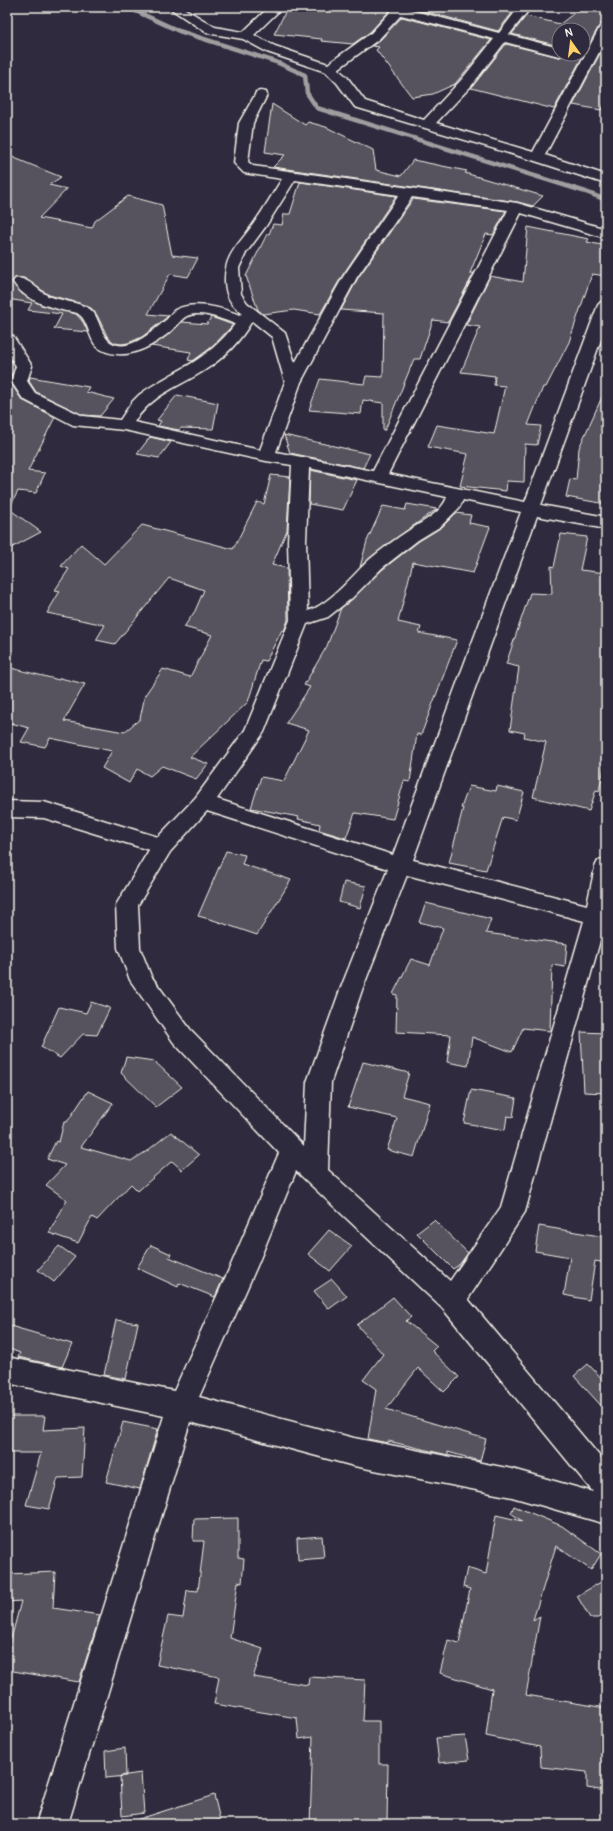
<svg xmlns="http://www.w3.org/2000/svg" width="613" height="1831" font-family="Pangolin,sans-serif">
<rect width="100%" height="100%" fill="#2f2a3d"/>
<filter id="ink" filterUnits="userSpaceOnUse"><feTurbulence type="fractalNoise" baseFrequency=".025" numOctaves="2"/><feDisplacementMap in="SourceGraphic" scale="8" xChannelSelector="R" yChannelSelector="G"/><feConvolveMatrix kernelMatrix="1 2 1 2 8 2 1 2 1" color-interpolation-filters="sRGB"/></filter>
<g filter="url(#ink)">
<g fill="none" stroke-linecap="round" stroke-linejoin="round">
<path stroke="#a19ea0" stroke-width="4.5" d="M127 7 179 31 276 62 305 75 307 93 317 108 586 192 606 200"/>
</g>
<path fill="#56525f" stroke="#f4f1e8" d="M288 7H393L370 32 353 44 321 41 322 39 274 34Z
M409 7H514L508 12 512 13 498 31Z
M582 7H606V22L602 23 599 26 554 109 471 88 506 44 559 57 563 56 564 54H583V30H559V46L512 34 526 16 560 24Z
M402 17 491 40 455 84 433 94 412 97 376 50 379 47 372 46 380 40Z
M606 42V101L601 110 573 105Z
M272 104 305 125 308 122 326 127 373 150 376 170 401 176 413 160 467 171 465 173 543 196 533 206 517 202 273 167 285 155 265 152Z
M7 155 61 177 49 185 67 189 39 218 92 228 95 221 128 196 162 205 172 255 198 258 188 277 170 274 148 314 168 316 166 318 142 337 128 343 121 344 115 343 108 338 97 315 91 308 79 303 49 295 24 278H15L12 282 22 294 41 305 76 314 83 322 88 332 54 329 62 314 28 310 32 303 7 299Z
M300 182 396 196 342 276 320 314 294 310 263 314 258 310 246 276 267 234H269L273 224 282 225 284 214H290Z
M413 199 506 211 493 235 486 234 470 273H474L448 322 433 320 420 359H414L385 430H383V403L363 400 361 414 309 410 320 379 364 384 366 376 383 377 384 313 341 310 358 278Z
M528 227 589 239 587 242 606 246V276L592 274 569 342 546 387H543L528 425 541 426 537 445 525 444 524 482 507 481 506 491 460 486 468 454 428 447 437 425 494 434 505 386 494 385 495 376 461 372 480 327 466 325 490 276 523 282Z
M211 317 233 325 212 347 193 361 188 360 191 352 151 346 172 332 182 322 207 324Z
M7 374H12L10 382 22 400 55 417 28 471 45 473 36 493 18 491 9 509 41 532 7 550Z
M30 377 89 387 86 392 114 399 100 416 83 415 36 392 29 381Z
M606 388V504L566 497 570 479 576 480 579 448Z
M177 395 218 403 213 429 181 428 179 430 158 426 161 421 157 420Z
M284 435 370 454 363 468 290 453Z
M150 437 171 442 159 458 137 454Z
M310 470 357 480 343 510 309 504Z
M271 475 290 477 287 530 272 565 287 568 288 620 284 631 282 630 266 661 261 660 248 702 190 757 208 764 196 779 162 766 150 776 137 769 129 783 102 768 112 751 50 738 45 747 21 742 29 728 7 722V667L59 680 60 678 85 684 64 721 124 732 140 719 145 695 163 669 190 677 212 635 184 627 195 611 204 590 169 578 115 644 96 640 105 625 47 613 60 591 55 590 69 569 61 566 81 544 104 564 142 525 233 549 257 502 264 504Z
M407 504 437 509 389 543 360 567 367 541 383 506 405 510Z
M456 513 471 515 469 523 490 527 473 573 413 562 398 622 421 627 419 633 457 640 421 735 417 734 410 782 404 781 393 819 355 813 346 838 319 830 320 824 298 819 299 817 251 808 261 777 284 781 309 730 286 723 310 687 304 685 327 646 341 608 383 569 419 541 442 527Z
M561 534 587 537 580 570 606 573V758L599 791 596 790 589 811 533 797 546 742 524 737 525 733 510 730 519 667 506 664 530 593 552 594 551 566 554 567Z
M469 786 496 791 497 786 524 792 516 820 503 817 486 870 449 863 463 808H461Z
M226 851 245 855 242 864 291 880 257 935 213 920 198 916Z
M344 882 366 886 360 908 339 902Z
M426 903 491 919 486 933 567 944 565 967 552 965 550 1031 523 1028 512 1052 472 1037 468 1066 447 1062 451 1035 396 1032 397 995 393 994 411 959 430 965 443 928 419 922Z
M91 1002 110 1008 97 1035 83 1034 60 1058 41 1047 59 1007 86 1013Z
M581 1032 606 1033V1093L584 1092Z
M126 1057 154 1061 182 1087 156 1107 121 1073Z
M363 1062 409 1073 402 1096 430 1103 414 1157 387 1150 397 1118 348 1107Z
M471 1090 516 1098 513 1117 507 1116 505 1130 464 1123Z
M88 1091 113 1103 81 1147 131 1161 147 1151 171 1132 199 1155 182 1170 172 1161 138 1191 131 1184 97 1220 92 1217 78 1243 49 1233 67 1200 46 1185 65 1165 47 1159 56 1141 59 1142 64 1122H67Z
M434 1220 468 1253 460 1264 453 1269 417 1233Z
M539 1226 606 1237V1263L595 1261 589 1300 564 1295 570 1257 535 1251Z
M329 1230 352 1246 330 1271 308 1254Z
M151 1245 171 1254 169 1257 223 1279 215 1297 179 1283 178 1287 137 1268Z
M59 1246 75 1257 54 1282 38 1270Z
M332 1279 347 1296 329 1309 314 1291Z
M393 1297 411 1317 406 1321 437 1346 432 1351 459 1377 444 1392 418 1368 386 1409 486 1439 480 1461 448 1452V1455L388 1441V1443L368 1439 376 1389 363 1380 383 1354 357 1325Z
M116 1320 138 1323 126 1379 104 1375Z
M7 1325 72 1344 62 1367 18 1357 20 1353 7 1348Z
M588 1364 606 1383V1411L574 1376Z
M7 1416H45L43 1430 85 1428 82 1477 58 1478 49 1509 26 1505 41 1453H7Z
M123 1422 158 1429 140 1489 106 1482Z
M514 1506 562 1526 601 1554 591 1570 556 1546 533 1620 540 1616 526 1695 606 1708V1791L587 1788V1772L541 1767 540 1747 486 1736 492 1689 440 1673 448 1640 459 1643 470 1589 463 1587 467 1568 486 1574 496 1515 522 1521 511 1513Z
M238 1518V1558L244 1559 242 1583 238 1582 230 1638 263 1649 253 1677 308 1685 309 1677 365 1680 363 1721H379V1764H388L387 1824H310L313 1737 299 1739 297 1718 214 1704 219 1677 157 1665 168 1616 183 1618 187 1590 198 1591 204 1541H193L194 1519Z
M322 1536 324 1558 298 1560 297 1538Z
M55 1572 53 1608 100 1615 79 1682 7 1670V1655L21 1601 7 1602V1574Z
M606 1579V1613L598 1618H590L577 1596Z
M465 1736 469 1760 439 1763 436 1738Z
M125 1748 126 1776 106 1778 105 1751Z
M141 1773 144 1813 122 1816 120 1776Z
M214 1795 220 1820 209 1824H136V1820Z"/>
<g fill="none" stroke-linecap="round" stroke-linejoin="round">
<defs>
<path id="minor" d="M168 7H182L215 27 243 32 269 7H283L254 35 275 46 328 64 371 33 395 7H408L407 9 499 33 519 7H531L509 35 559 48V54L563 55 559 56 505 42 472 85 436 123 533 152 600 27 602 24 606 23V39L545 155 606 175V184L532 160 355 107 337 83 326 72 267 52 243 39 207 33ZM401 15 494 39 462 79 424 120 365 101 347 77 338 69 379 39Z
M261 91 266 92 267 95 253 123 248 162 253 166 517 203 606 229V238L521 213 388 474 525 502 598 305 601 302 606 300V326L541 505 606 517V529L537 516 413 860 587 905 595 867 598 861 606 859V927L604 926 525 1212 468 1299 606 1464V1524L512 1497 354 1466 190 1422 68 1824H36L164 1416 7 1383V1357L174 1391 231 1265 279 1153 174 1043 130 980 118 948 116 905 149 850 44 818 7 817V801L44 802 158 837 196 797 245 730 290 620 288 541 292 465 266 461 124 430 73 425 23 399 11 381 16 366 7 353V334L13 336 32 366 27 381 35 393 83 416 120 420 132 402 139 395C175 369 206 363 235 324 222 319 201 310 187 316 181 319 176 327 171 331 153 346 127 362 102 350 87 343 91 321 77 313 73 311 66 312 62 310 43 305 24 299 13 282L15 279C27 276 37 290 48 296 60 301 86 303 93 312 100 321 102 340 114 344 132 351 154 330 167 319 170 316 172 312 175 310 194 300 222 308 240 315L242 313C230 304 226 296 225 282 224 254 239 245 254 223 264 209 273 193 282 179L244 173 234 163 239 123 255 95 256 92ZM295 180 399 195 343 277 295 363 285 333 247 303 241 294 239 268 246 253 266 226ZM412 197 508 210 373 471 276 452 301 382 357 277ZM252 321 272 337 285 382 260 450 134 422C154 393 177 388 205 370 224 358 241 340 252 321ZM309 468 447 497C442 512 424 521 411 529 397 538 382 549 369 560 352 576 330 604 308 611L306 541ZM463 500 521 512 393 855 217 799 264 732 307 624 328 617 352 598 382 568 418 540 441 526 459 508ZM207 811 388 869 340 990 307 1082 304 1146 190 1029 151 976 140 948 138 905 170 852ZM407 875 584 921 501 1207 450 1281 328 1170 331 1082 362 990ZM296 1171 443 1309 593 1492 512 1469 354 1438 199 1397 257 1266Z"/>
</defs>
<use href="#minor" stroke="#f4f1e8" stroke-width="3"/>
<use href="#minor" fill="#2f2a3d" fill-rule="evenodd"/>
</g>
</g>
<rect width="613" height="1831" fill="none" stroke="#2f2a3d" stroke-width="24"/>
<rect x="12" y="12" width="589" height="1807" fill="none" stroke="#f4f1e8" stroke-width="1.5" filter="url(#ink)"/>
<g transform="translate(571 42) rotate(346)"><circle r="19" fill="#2f2a3d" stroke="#7e7a81"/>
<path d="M0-3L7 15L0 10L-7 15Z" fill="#ffd166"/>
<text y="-6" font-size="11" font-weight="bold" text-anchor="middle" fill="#f4f1e8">N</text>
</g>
</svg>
